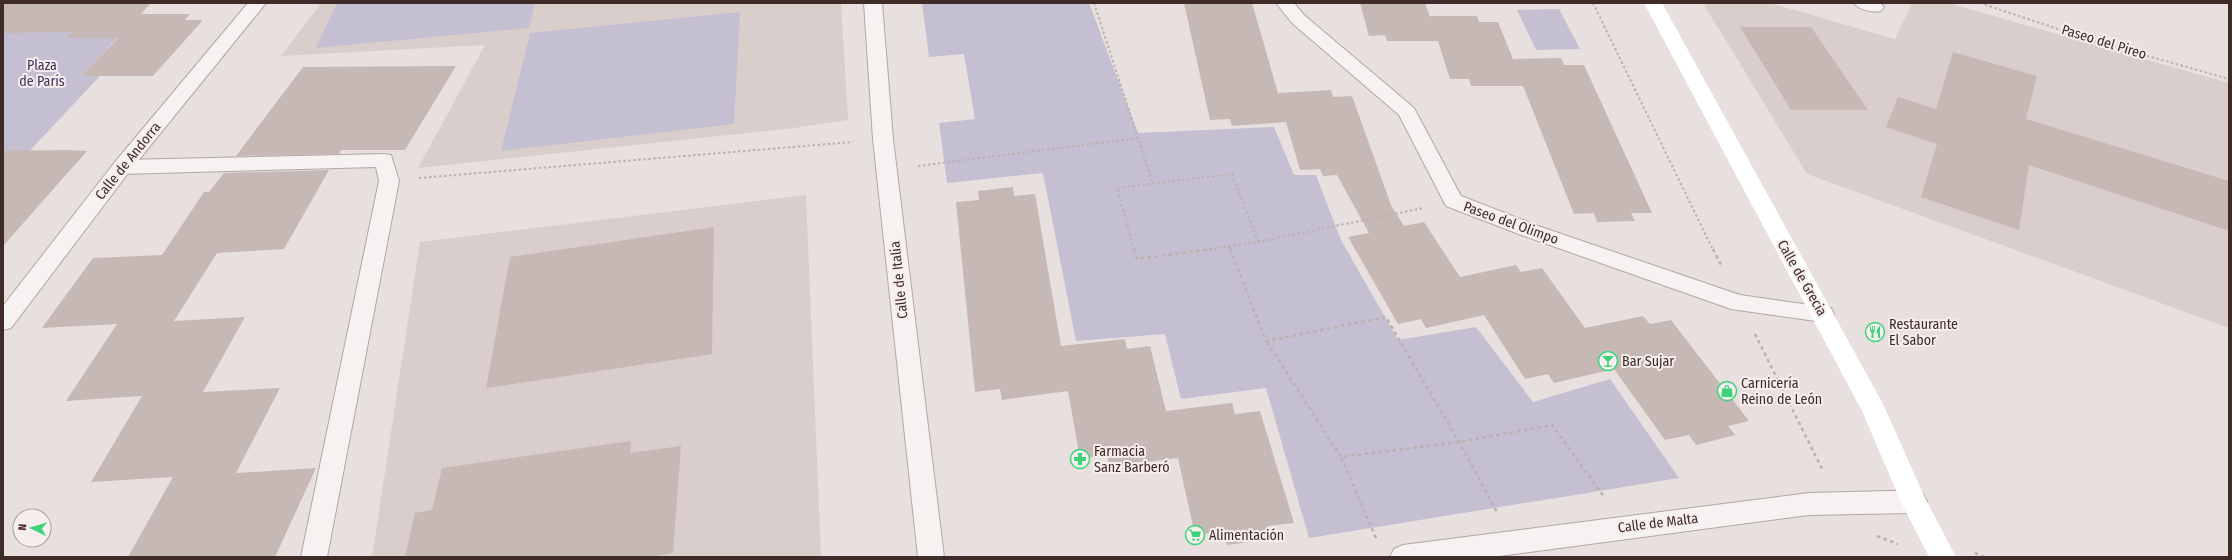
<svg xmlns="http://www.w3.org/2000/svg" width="2232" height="560" font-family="'Fira Sans Condensed',sans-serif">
<rect width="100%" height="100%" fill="#e8e0de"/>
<path fill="#dacecc" d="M317 3H841L848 120 794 128 418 168 485 45 281 56 319 6Z
M1703 3H1770L1895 39 1912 3H1948L2229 83V328L1807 174Z
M806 195 821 557H372L420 242Z"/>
<path fill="#c5bfd2" d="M337 3H535L529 28 316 48Z
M922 3H1089L1138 133 1274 127 1294 175H1316L1341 240 1398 340 1476 327 1533 402 1610 379 1679 478 1309 538 1266 388 1181 399 1165 334 1076 341 1043 173 947 183 939 123 975 119 964 54 929 57Z
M1559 9 1580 49 1536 50 1517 10Z
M740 12 734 124 501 151 530 33Z
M3 14 72 32 67 38H99L124 31 81 76H100L37 143 30 151H9L3 157Z"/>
<path fill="#c5b8b5" d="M3 3H151L128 28 141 14H190L185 20H203L153 76H81L124 32 118 38H66L72 32 3 33Z
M1184 3H1252L1278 93 1331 90 1333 97 1352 96 1391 205 1404 226 1424 222 1460 277 1516 265 1521 272 1542 268 1585 328 1643 316 1650 324 1671 320 1749 421 1728 426 1735 435 1696 445 1689 435 1665 440 1614 369 1554 383 1548 374 1525 379 1484 315 1426 328 1421 319 1398 324 1348 237 1369 233 1337 175 1323 176 1320 169 1300 170 1286 122 1232 126 1230 119 1210 120Z
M1360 3H1425L1433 25 1430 16H1477L1479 22H1498L1515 64 1513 59 1561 58 1564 65H1584L1652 213H1631L1635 221 1597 222 1594 213 1574 214 1523 86H1471L1469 79H1450L1438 41H1387L1385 35 1369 36Z
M1740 27H1811L1868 110H1791Z
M1953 52 2037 76 2026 119 2229 181V231L2029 165 2019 230 1921 197 1937 144 1886 127 1898 97 1936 109Z
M456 66 405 150H341L339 154 236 156 303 67Z
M66 150 87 151 3 246V151Z
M329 170 284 249 217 253 174 321 245 317 203 392 280 388 236 473 316 468 275 557H128L173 477 91 482 142 396 66 401 117 324 42 328 93 258 162 255 204 192H209L224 173Z
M1013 187 1014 196 1035 194 1061 346 1125 339 1127 349 1150 346 1166 411 1232 403 1235 414 1260 411 1294 523 1268 526 1271 539 1227 545 1224 531 1195 535 1178 458 1109 467 1107 455 1080 459 1068 391 1002 400 1000 389 975 392 956 202 979 200 978 191Z
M714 227 712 354 486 388 510 257Z
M631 441 630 453 681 446 673 553 651 557H405L415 513 432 510 442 468Z"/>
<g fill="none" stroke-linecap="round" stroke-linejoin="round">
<defs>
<path id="lane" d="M384 154 391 155 399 181 327 557H301L379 181 376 167 122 174 115 172 112 167 115 162 122 160Z"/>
<path id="street" d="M248 3H266L129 172 11 328 3 330V306L115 162Z
M864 3H882L893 139 944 557H918L873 139Z
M1276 3H1294L1304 15 1414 108 1461 196 1538 226 1740 295 1831 308 1834 314 1831 320 1823 322 1731 309 1524 236 1446 206 1399 115 1292 23Z
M1854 3H1880L1884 7 1881 11C1873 13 1859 10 1854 3Z
M1888 491H1914L1923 494 1927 502 1923 510 1914 513 1809 515 1491 557H1390L1394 549 1403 545 1809 493Z"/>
</defs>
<use href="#lane" stroke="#b2a6a3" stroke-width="2"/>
<use href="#street" stroke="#b2a6a3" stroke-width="2"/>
<path stroke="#bbb2b0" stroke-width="2" stroke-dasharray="2.5 2.5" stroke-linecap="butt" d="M1094 3 1153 184
M1593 3 1713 250
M1980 3 2088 39 2229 79
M918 166 1138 138
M419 178 853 142
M1258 242 1423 208
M1229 246 1230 250
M1134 250 1117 188 1232 174 1258 242 1205 250"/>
<path stroke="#bbb2b0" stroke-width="2.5" stroke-dasharray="3.5 3.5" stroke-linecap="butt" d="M1134 249 1137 259 1212 249
M1230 249 1266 341 1386 317 1459 442 1497 512
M1713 249 1722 267
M1755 334 1823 471
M1267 342 1341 457
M1877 536 1898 544
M1376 538 1341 457 1459 442 1552 425 1605 498
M1975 553 1984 557"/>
<use href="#lane" fill="#f6f2f1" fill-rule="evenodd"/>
<use href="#street" fill="#f6f2f1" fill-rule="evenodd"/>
<path fill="#fff" fill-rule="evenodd" d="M1644 3H1662L1883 404 1925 498 1956 557H1929L1901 502 1862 411Z"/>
</g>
<defs>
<symbol id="restaurant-ring" viewBox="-11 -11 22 22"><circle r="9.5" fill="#f6eeed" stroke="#3ed27a" stroke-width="1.5"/><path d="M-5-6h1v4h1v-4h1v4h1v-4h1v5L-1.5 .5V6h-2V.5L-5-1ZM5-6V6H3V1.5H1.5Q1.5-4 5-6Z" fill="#3ed27a"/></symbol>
<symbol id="bar-ring" viewBox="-11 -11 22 22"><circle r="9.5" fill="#f6eeed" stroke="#3ed27a" stroke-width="1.5"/><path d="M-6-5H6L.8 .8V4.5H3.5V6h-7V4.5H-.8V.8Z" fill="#3ed27a"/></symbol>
<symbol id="shop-ring" viewBox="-11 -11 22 22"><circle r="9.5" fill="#f6eeed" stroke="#3ed27a" stroke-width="1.5"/><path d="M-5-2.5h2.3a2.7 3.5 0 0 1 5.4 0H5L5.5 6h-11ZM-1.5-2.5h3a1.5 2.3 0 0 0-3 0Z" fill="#3ed27a"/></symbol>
<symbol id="pharmacy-ring" viewBox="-11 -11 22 22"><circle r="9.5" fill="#f6eeed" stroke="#3ed27a" stroke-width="1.5"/><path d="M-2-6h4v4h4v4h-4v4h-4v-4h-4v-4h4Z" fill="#3ed27a"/></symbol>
<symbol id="supermarket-ring" viewBox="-11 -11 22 22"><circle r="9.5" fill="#f6eeed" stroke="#3ed27a" stroke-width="1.5"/><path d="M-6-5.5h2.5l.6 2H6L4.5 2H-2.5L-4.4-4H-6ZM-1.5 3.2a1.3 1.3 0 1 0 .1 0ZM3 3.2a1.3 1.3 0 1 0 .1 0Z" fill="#3ed27a"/></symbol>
</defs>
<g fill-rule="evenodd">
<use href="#restaurant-ring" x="1864" y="321" width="22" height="22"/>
<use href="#bar-ring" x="1597" y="350" width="22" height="22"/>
<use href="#shop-ring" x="1716" y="380" width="22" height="22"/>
<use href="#pharmacy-ring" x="1069" y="448" width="22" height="22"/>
<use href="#supermarket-ring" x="1184" y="524" width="22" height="22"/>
</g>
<g text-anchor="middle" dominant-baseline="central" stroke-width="4" stroke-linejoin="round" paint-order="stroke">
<g font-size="14" fill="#3f2b27" stroke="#f6eeed">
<text transform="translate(2104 42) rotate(17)">Paseo del Pireo</text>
<text transform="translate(128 161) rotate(-51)">Calle de Andorra</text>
<text transform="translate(1511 223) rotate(20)">Paseo del Olimpo</text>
<text transform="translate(1802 278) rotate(60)">Calle de Grecia</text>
<text transform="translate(899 280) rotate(-96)">Calle de Italia</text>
<text transform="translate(1658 523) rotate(-7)">Calle de Malta</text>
</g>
<g font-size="14" fill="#42335c" stroke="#f6eeed">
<text x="42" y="65">Plaza<tspan x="42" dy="16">de París</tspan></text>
</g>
<g font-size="14" fill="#3f2b27" stroke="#f6eeed" text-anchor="start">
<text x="1889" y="324">Restaurante<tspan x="1889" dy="16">El Sabor</tspan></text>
<text x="1622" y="361">Bar Sujar</text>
<text x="1741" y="383">Carnicería<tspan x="1741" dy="16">Reino de León</tspan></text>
<text x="1094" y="451">Farmacia<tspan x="1094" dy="16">Sanz Barberó</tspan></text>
<text x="1209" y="535">Alimentación</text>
</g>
</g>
<rect width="2232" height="560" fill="none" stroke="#3f2b27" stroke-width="8"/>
<g transform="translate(32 528) rotate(275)"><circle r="19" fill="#f6eeed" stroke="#ada09e"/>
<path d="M0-3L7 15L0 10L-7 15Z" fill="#3ed27a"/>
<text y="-6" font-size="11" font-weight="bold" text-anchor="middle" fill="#3f2b27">N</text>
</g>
</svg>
